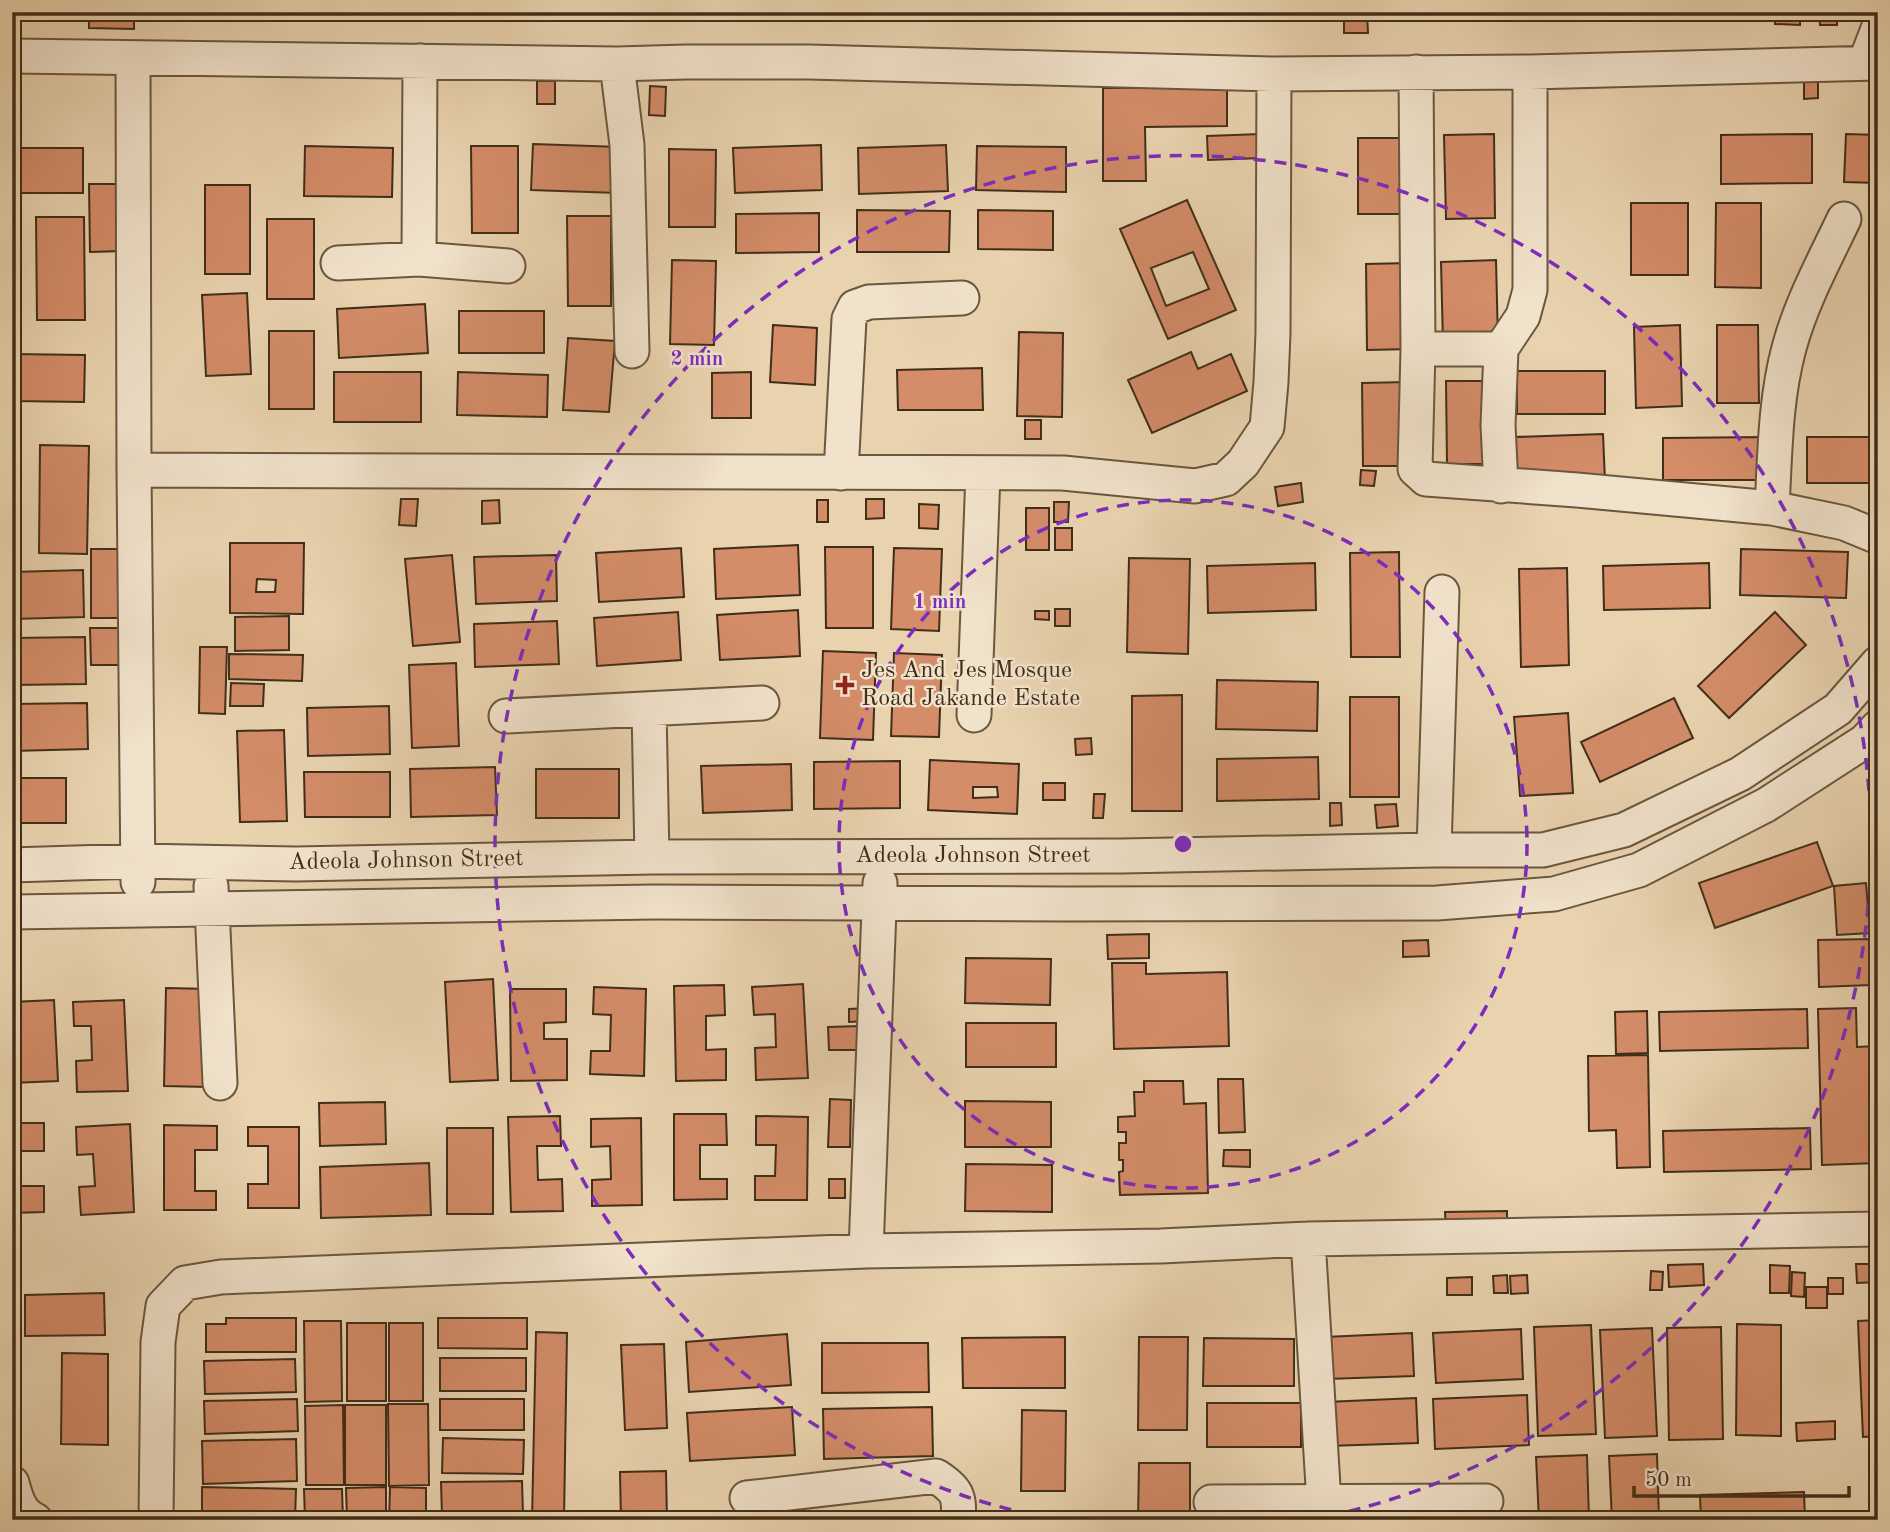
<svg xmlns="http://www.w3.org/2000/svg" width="1890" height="1532" font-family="'Old Standard TT',serif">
<rect width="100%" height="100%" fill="#e9d3af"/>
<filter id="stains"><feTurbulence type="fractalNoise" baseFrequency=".00286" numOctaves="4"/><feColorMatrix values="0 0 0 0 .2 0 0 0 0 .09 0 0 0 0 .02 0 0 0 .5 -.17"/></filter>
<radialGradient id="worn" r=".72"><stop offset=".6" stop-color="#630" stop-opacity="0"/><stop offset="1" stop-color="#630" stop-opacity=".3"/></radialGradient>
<path fill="#d48c69" stroke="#412e19" stroke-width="2" fill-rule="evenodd" d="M85 12H139V18H134V29L89 28V16H84Z
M143 12H199L200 18 143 19Z
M212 12H318V17L212 14Z
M577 12H685V14L577 15Z
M714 12H765V17H714Z
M1344 12H1367L1368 33H1344Z
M1772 12H1800V25L1775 24V16H1772Z
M1819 12H1837V25H1820Z
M1804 76H1818V98L1804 99Z
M537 81H555V104H537Z
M650 86 666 87 665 116 649 115Z
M1227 87V126L1145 127 1146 181H1103V88Z
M1261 134 1262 158 1208 160 1207 136Z
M1494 134 1495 218 1446 219 1444 135Z
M1812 134V183L1721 184V135Z
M1846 134 1878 135V183L1844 182Z
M1358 138H1408V214H1358Z
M533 144 620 147 618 193 531 190Z
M821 145 822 190 735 193 733 148Z
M946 145 948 191 859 194 858 148Z
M305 146 393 148 392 197 304 196Z
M471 146H518V233H472Z
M977 146 1066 147V192L976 190Z
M12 148H83V193H12Z
M669 149 716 150 715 227H669Z
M89 184H122L123 251 90 252Z
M205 185H250V274H205Z
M1187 200 1236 310 1168 339 1120 229ZM1193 252 1209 289 1166 306 1151 268Z
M1631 203H1688V275H1631Z
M1716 203H1761V288L1715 287Z
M857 210 950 211 949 252H857Z
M978 210 1053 211V250L978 249Z
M819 213V252L736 253V214Z
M567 216H611V306H568Z
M36 217H84L85 320H37Z
M267 219H314V299H267Z
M672 260 716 261 714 345 670 344Z
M1496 260 1498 342 1443 344 1441 262Z
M1410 263 1411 349 1367 350 1366 264Z
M247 293 251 374 206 376 202 295Z
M425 304 428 353 339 358 337 309Z
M459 311H544V353H459Z
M773 325 817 328 815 385 770 382Z
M1680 325 1682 406 1636 408 1634 327Z
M1717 325H1758L1759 403H1717Z
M269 331H314V409H269Z
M1019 332 1063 333 1062 417 1017 416Z
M568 338 615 341 609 412 563 410Z
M1191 352 1198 369 1231 354 1247 391 1152 433 1128 380Z
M12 354 85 355 84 402 12 401Z
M982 368 983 410H898L897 370Z
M1517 371H1605V414H1517Z
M334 372H421V422H334Z
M458 372 548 375 547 417 457 415Z
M751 372V418H712V373Z
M1446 381H1492L1493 464H1447Z
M1408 382 1409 466H1363L1362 383Z
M1025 420H1041V439H1025Z
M1603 434 1605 481 1516 484 1515 437Z
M1766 437V480H1663V438Z
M1807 437H1878V483H1807Z
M40 445 89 446 87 554 39 553Z
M1361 470 1376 471 1374 486 1360 485Z
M1301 483 1303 502 1278 506 1275 487Z
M401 499H418L416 526 399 525Z
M866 499H884V518L866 519Z
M499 500 500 523 482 524V501Z
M817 500H828V522H817Z
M1054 502H1069L1068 522H1054Z
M919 504 939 505 938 529 919 528Z
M1026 508H1049V550H1026Z
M1055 528H1072V550H1055Z
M230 543H304L303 614 230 613ZM257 579 276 580 275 592H256Z
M798 545 800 595 716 599 714 549Z
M825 547H873V628H826Z
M681 548 684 597 599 602 596 553Z
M894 548 942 549 939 631 891 629Z
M91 549H123V618H91Z
M1741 549 1848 552 1846 598 1740 595Z
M1399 552 1400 657H1351L1350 553Z
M452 555 460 642 413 646 405 559Z
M556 555 557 601 476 604 474 557Z
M1129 558 1190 559 1188 654 1127 652Z
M1315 563 1316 610 1208 613 1207 566Z
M1709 563 1710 608 1604 610 1603 566Z
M1567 568 1569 665 1521 667 1519 569Z
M83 570 84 617 12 619V572Z
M1055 609H1070V626H1055Z
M798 610 800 656 720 660 717 615Z
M1035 611H1049V620L1035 619Z
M678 612 681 660 597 666 594 618Z
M1775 612 1806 645 1729 718 1698 686Z
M289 616V650L235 651V617Z
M557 621 559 664 475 667 474 624Z
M90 628H129V665H91Z
M85 637 86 684 12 685V638Z
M200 647H227L225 714 199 713Z
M823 651 876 653 873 740 820 738Z
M894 653 942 655 939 737 891 736Z
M229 654 303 655 302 681 229 679Z
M456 663 459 746 412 748 409 665Z
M1217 680 1318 682 1317 731 1216 729Z
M231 683 264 684 263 706H230Z
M1182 695V811H1132V696Z
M1350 697H1399V797H1350Z
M1674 698 1693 738 1600 782 1581 742Z
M87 703 88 749 12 751V704Z
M389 706 390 754 308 756 307 708Z
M1568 713 1573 793 1520 796 1514 717Z
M284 730 287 821 240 822 237 731Z
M1091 738 1092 754 1076 755 1075 739Z
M1318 757 1319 799 1217 801V759Z
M930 760 1019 764 1017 814 928 810ZM973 787H997L998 797 973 798Z
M900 761V808L814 809V762Z
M791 764 792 810 703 813 701 766Z
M495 767 497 815 411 817 410 769Z
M536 769H619V818H536Z
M304 772H390V817H305Z
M12 778H66V823H12Z
M1043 783H1065V800H1043Z
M1094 794H1105L1103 818H1093Z
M1330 803H1341L1342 825 1330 826Z
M1396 804 1398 826 1377 828 1375 805Z
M1817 842 1833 886 1715 928 1699 883Z
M1866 883 1870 933 1837 935 1834 886Z
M1149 934V958L1108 959 1107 935Z
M1870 939 1871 985 1819 987 1818 940Z
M1428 940 1429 956 1403 957V941Z
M966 958 1051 959 1050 1005 965 1003Z
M1112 963H1146V974L1227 972 1229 1046 1114 1049Z
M493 979 498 1080 450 1082 445 982Z
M803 984 808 1078 756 1080 755 1048 776 1047 775 1014 754 1015 752 987Z
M724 985 725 1015 706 1016V1050L726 1049V1080L676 1081 674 986Z
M594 987 646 989 644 1076 590 1074 591 1051H610L611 1015 593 1014Z
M166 988 210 989 208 1087 164 1086Z
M510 989H566V1022L544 1023V1039H567V1080L511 1081Z
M54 1000 58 1081 12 1083V1002Z
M124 1000 128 1091 77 1092 76 1061 92 1060 91 1026H74L73 1002Z
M868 1008V1021L849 1022V1009Z
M1856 1008 1857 1047 1877 1046 1878 1163 1822 1165 1818 1009Z
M1807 1009 1808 1048 1660 1051 1659 1012Z
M1647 1011 1648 1053 1616 1054 1615 1012Z
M966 1023H1056V1067H966Z
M861 1026 862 1050H829L828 1027Z
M1648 1055 1650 1167 1617 1168 1616 1130 1589 1131 1588 1056Z
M1218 1079H1243L1245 1132 1219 1133Z
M1144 1081H1183L1184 1104 1206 1103 1208 1193 1120 1195 1119 1172 1123 1171V1160H1119V1143H1126V1132H1118V1117L1135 1116 1134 1092H1144Z
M830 1099 851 1100 850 1147H828Z
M965 1101 1051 1102V1147H965Z
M385 1102 386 1144 320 1146 319 1103Z
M674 1114H726L727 1145H700V1179H727V1199L674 1200Z
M560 1116 561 1146H537L538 1180 562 1179 563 1211 511 1212 508 1117Z
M756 1116 808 1117 807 1200H755V1176H775L776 1145H756Z
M641 1118 642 1205 592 1206V1180L611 1179 610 1146 591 1147V1119Z
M12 1123H44V1151H18V1186H44V1212L12 1213Z
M130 1124 134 1212 81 1215 79 1187 95 1186 93 1154 77 1155 76 1127Z
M164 1125 217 1126V1150H195V1191H216V1210H164Z
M248 1127H299V1208H248V1184H268V1146H248Z
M447 1128H493V1214H447Z
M1810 1128 1811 1169 1664 1172 1663 1131Z
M1224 1150H1250V1167L1223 1166Z
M429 1163 431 1215 321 1218 320 1167Z
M966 1164 1052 1165V1212L965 1211Z
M829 1179H845V1198H829Z
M1507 1211V1230L1446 1231 1445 1212Z
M1703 1264 1704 1285 1669 1287 1668 1265Z
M1856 1264H1878V1282L1857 1283Z
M1770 1265 1790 1266 1789 1293H1770Z
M1651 1271 1663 1272 1662 1290H1650Z
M1792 1272 1805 1273 1804 1297 1791 1296Z
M1507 1275 1508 1293H1494L1493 1276Z
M1527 1275 1528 1293 1511 1294 1510 1276Z
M1472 1277V1295H1447V1278Z
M1828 1278H1843V1294H1828Z
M1806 1287H1827V1308H1806Z
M104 1293 105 1335 25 1336V1295Z
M226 1318H296V1352H206V1324H226Z
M438 1318H527V1349L438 1348Z
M1878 1320V1436L1863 1437 1858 1321Z
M304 1321H341L342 1401 305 1402Z
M347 1323H386V1401H347Z
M389 1323H423V1401H389Z
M1737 1324 1781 1325V1436L1736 1435Z
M1591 1325 1596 1434 1538 1436 1534 1327Z
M1721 1327 1723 1439 1669 1440 1667 1328Z
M1652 1328 1657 1436 1605 1438 1600 1330Z
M1521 1329 1523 1379 1436 1383 1433 1333Z
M536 1332 567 1333 564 1520H532Z
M1412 1333 1414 1376 1327 1379 1325 1337Z
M787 1334 791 1385 689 1392 686 1342Z
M1065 1337V1388H963L962 1338Z
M1139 1337H1188L1187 1430H1138Z
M1204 1338 1294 1339V1386H1203Z
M822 1343H928L929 1392 822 1393Z
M664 1344 667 1428 625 1430 621 1345Z
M62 1353 108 1354V1445L61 1444Z
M440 1358H526V1391H440Z
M295 1359 296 1392 205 1394 204 1361Z
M1527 1395 1529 1445 1435 1449 1433 1399Z
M1416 1398 1418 1443 1328 1446 1326 1402Z
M297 1399 298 1431 205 1434 204 1401Z
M440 1399H524V1430H440Z
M1207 1403H1301V1447H1207Z
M388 1404H428L429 1485 389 1486Z
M343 1405 344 1485H306L305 1406Z
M345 1405H386V1485H345Z
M792 1407 795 1455 690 1461 687 1413Z
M932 1407 933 1456 824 1459 823 1409Z
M1022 1410 1066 1411 1065 1491H1021Z
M1835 1421V1439L1797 1441 1796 1423Z
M443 1438 524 1440 523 1474 442 1473Z
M296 1439 297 1481 203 1484 202 1441Z
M1657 1454 1659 1520H1612L1609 1456Z
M1587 1455 1589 1520H1539L1536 1457Z
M1139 1463H1190V1520H1138Z
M666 1471 667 1520H621L620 1472Z
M522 1481 523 1515 442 1516 441 1482Z
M202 1487 296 1489 295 1520H202Z
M386 1487V1520H347L346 1488Z
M390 1487 426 1488V1520H389Z
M304 1489H342L343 1520H305Z
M1804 1492 1805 1520H1701L1700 1495Z"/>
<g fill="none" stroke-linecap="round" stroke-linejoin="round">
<defs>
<path id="minor" d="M12 56 617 64 686 62H809L1274 74 1530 72 1878 63
M133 58 134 470 138 882
M1865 63 1878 29
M617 64 627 145 632 351
M1416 72 1418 349 1415 469 1426 479 1577 490 1772 508
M1844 219C1824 261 1801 303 1789 348 1775 400 1775 454 1772 508L1844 523 1878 537
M419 259 420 61
M338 263 419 259 508 266
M1418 349H1501
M134 470 1063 473 1195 486 1226 479 1243 463 1267 427 1271 382 1273 333 1274 74
M841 473 849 319 855 307 869 302 962 298
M1501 486 1498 425 1501 349 1523 316 1530 290V72
M649 709 652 857
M974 715 983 473
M506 716 762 703
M1434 850 1442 592
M12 865 138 861 296 864 652 857 1122 856 1434 850H1543L1624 830 1740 774 1838 709 1878 663
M211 886 220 1083
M12 912 654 902 1065 904 1437 903 1554 894 1639 870 1766 805 1865 741 1878 727
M1308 1239 1324 1503
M866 1251 880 883
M12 1483C16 1498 20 1513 35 1520
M747 1498 936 1476C957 1490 960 1495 958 1520
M1211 1502 1486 1501
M156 1520 158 1342 163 1306 185 1283 221 1277 866 1251 1161 1246 1308 1239 1878 1229"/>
</defs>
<use href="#minor" stroke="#6b573e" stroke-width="37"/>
<use href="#minor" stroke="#f1e2cb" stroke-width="33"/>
</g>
<g fill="none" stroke="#7b2cbf" stroke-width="3.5" stroke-dasharray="12 9">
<circle cx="1183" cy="844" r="344"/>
<path d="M1052 1519A688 688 0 1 1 1314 1519"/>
</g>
<path fill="#8f2418" stroke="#f1e2cb" stroke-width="2.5" d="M841.5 674.5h7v7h7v7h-7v7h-7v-7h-7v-7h7z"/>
<g text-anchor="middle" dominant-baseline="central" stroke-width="5" stroke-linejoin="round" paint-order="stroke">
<g font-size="24" fill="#412e19" stroke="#f1e2cb" text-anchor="start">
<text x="861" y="671">Jes And Jes Mosque<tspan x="861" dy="28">Road Jakande Estate</tspan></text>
</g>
<g font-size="24" fill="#412e19" stroke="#f1e2cb">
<text x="973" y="856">Adeola Johnson Street</text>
<text transform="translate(406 861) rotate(-1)">Adeola Johnson Street</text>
</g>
</g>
<circle cx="1183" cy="844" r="10" fill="#7b2cbf" stroke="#f1e2cb" stroke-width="3.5"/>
<g font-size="21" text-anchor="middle" font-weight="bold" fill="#7b2cbf" stroke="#f1e2cb" stroke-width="5" stroke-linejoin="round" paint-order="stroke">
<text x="697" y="365">2 min</text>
<text x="940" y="608">1 min</text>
</g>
<rect width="1890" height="1532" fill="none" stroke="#e9d3af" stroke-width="42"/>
<rect x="14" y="14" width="1862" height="1504" fill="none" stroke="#412e19" stroke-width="3.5"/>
<rect x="21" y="21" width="1848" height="1490" fill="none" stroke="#412e19" stroke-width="2"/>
<path d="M1634 1486v10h215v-10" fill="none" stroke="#412e19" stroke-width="3.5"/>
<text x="1645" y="1486" font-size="21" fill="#412e19" stroke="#f1e2cb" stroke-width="5" paint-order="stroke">50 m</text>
<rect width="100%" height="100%" filter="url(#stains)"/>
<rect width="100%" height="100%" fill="url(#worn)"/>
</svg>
